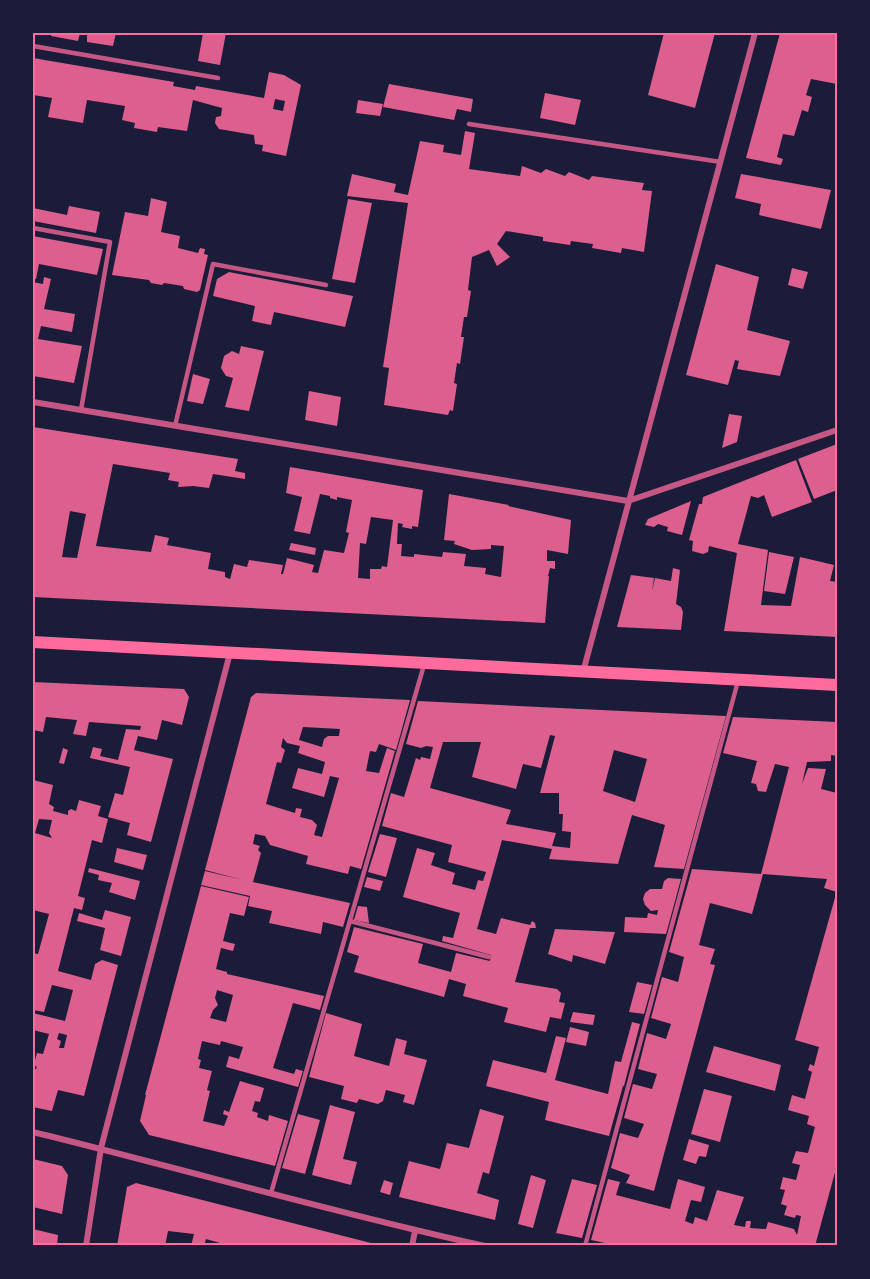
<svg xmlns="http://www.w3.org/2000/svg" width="870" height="1279" font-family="Signika,sans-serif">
<rect width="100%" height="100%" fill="#1b1b3a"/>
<path fill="#dd5f8e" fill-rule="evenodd" d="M52 33H80L78 41 51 36Z
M87 33H116L113 46 87 42Z
M203 33H226L220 65 198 61Z
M664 33H715L695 108 648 95Z
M780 33H837V84L811 79 806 95 812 97 808 112 802 110 794 136 783 134 777 157 783 159 781 165 746 158Z
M33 58 174 82 173 86 195 90 196 86 264 98 269 72 284 75 301 85 286 156 262 151 263 145 255 144 254 135 219 129 215 123 216 117 221 116 222 108 193 100 187 131 158 127 157 132 134 128 135 123 122 120 125 106 87 100 83 123 48 117 52 98 33 95ZM275 99 285 101 283 111 273 109Z
M389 84 473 99 471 112 457 109 454 120 383 107Z
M545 93 581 100 575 125 540 118Z
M358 100 383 104 380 116 356 113Z
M465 131 475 133 469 169 520 176 522 166 541 173 546 169 565 176 569 172 589 180 592 176 644 183 642 190 652 191 644 252 622 248 621 253 592 248 593 244 571 241 570 245 543 241V237L506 231 497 244 510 257 497 266 489 250 472 257 468 290 471 291 467 317H464L461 337H464L460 364 457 363 454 383 457 384 453 411 450 410 448 415 384 405 389 368 383 367 408 203 347 196 352 174 396 184 394 192 408 195 420 141 444 145 443 152 461 155Z
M741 174 831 190 821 229 759 215 761 204 735 198Z
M151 198 167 202 161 232 180 236 178 248 198 253 200 248 205 249 204 254 208 255 200 290 197 292 184 289 183 286 164 283 162 285 151 283 149 280 112 275 125 212 148 216Z
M348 199 372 203 355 283 332 279Z
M69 206 100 212 96 233 33 221V208L67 215Z
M33 236 103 249 97 275 39 264 36 279H33Z
M716 264 759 277 747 330 790 341 780 376 737 369 739 361 735 360 728 385 686 375Z
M792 268 808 272 803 289 788 285Z
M229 272 353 296 345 327 274 312 271 325 252 321 255 306 213 296 217 279Z
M44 277 51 279 44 309 75 314 72 332 41 326 38 339 82 346 74 383 33 376V282L43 284Z
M241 346 264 351 249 411 225 407 233 378 226 376 221 368 224 356 232 351 239 354Z
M193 374 210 379 203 404 187 401Z
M309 391 341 397 337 426 305 420Z
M729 414 742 416 737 442 722 448Z
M33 427 238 459 235 471 245 473V479L213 474 209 488 193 486 178 487 179 482 168 480 170 473 113 464 96 546 151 552 155 535 169 538 167 545 211 553 208 569 225 572V577L230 579 234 564 247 567 249 560 283 565 281 574H283L287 558 314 565 312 572 318 573 324 550 344 553 349 533 346 532 352 500 337 497V500L330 498V496L320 494 310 534 294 531 302 497 286 493 290 467 423 490 418 527 412 526V529L402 527 403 524 398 523 397 544H402L401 556 414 557V554L442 557 443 552 466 554 464 566 486 568 485 574 501 577 504 546 491 545V549L472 550 454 544 455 541 444 540 449 494 509 505 508 506 571 520 568 554 547 550V561H555V569L550 568 548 576H549L545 623 33 597ZM70 511 86 514 77 558 62 557ZM371 517 393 520 387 567 382 566 381 569H370V579L358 578 360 543 366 544Z
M837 444V490L814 499 798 459Z
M796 460 812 502 772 517 764 495 758 498 751 496 738 544 768 550 761 605 791 606 800 557 834 565 830 581 837 582V637L724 631 737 553 709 546 708 552 703 554 692 551 693 541 689 540 699 504H702L703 497Z
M691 501 682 535 667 531 668 527 658 524 654 527 645 525 648 519Z
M291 543 316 548 315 555 289 550Z
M769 552 794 557 785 594 764 591Z
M673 568 680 570 676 604 681 607 683 612 681 630 617 627 631 575 654 578 652 591 655 578 671 581Z
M33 682 184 689 189 697 182 725 162 720 157 740 138 736 134 750 173 759 151 842 127 835 130 823 108 817 115 793 123 795 130 767 90 758 93 747 102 749 100 756 118 760 126 729 140 730 141 726 89 722 86 736 73 734 77 720 46 717 43 732 33 730Z
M256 693 410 700 396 750 379 744 376 752 370 751 366 771 379 773 387 748 395 751 361 869 350 866 348 874 306 864 308 856 270 845 265 836 255 834 253 844 260 846 258 850 261 853 253 882 350 903 343 927 323 922 321 934 269 923 272 911 248 906 250 896 201 885 205 871 243 880 205 870 251 697ZM303 727 340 729 339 736H328L324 739 322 747 299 740ZM283 738 287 743 300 746 298 753 325 762 322 774 298 768 292 788 324 797 330 776 339 778 322 837 314 835 317 825 312 820 300 817 302 809 296 808 295 813 266 804 277 762 281 763 285 750 281 747Z
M418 701 726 716 684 869 654 867 665 825 632 815 618 864 549 859 552 849 502 840 477 929 496 934 501 918 530 925 532 921 535 923 536 928H530L515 982 557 989 561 993 559 1002 565 1003 561 1019 550 1017 546 1032 504 1022 508 1008 463 996 466 984 449 979 444 997 354 972 359 956 347 952 354 927 423 944 418 963 451 972 456 953 490 961 491 955 442 941 443 936 453 938 460 913 403 897 417 848 435 853 431 865 455 873 452 884 475 890 478 880 483 881 486 872 448 862 452 845 382 826 391 793 404 797 416 758 420 760 421 757 430 759 433 747 426 746 421 748 406 744ZM550 735 555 736 540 793H559V814H563L562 831 571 832 570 848 552 846 556 833 506 824 511 810 430 788 443 742H481L472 777 516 789 523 764 541 768ZM614 750 647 759 635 802 603 791Z
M733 717 837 722V756L831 755V761L807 762 802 784 808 768 826 769 821 789 837 793V892L824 888 827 879 763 874 752 914 710 903 699 945 715 949 710 964 715 965 654 1191 626 1183 630 1175 611 1168 620 1133 638 1138 644 1124 624 1118 633 1084 652 1089 657 1074 638 1069 647 1033 666 1039 671 1024 651 1018 662 977 678 982 684 957 669 952 692 869 761 874 789 767 775 764 766 792 758 791 756 784 751 783 757 761 723 753Z
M63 748 68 750 64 764 59 763Z
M33 780 53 785 49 804 54 807 53 811 68 815V811L71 809 76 811 79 800 101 806 98 816 108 819 102 843 92 840 78 896 85 898 82 910 74 908 58 971 91 980 95 964 102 960 118 965 84 1096 58 1090 52 1111 33 1107V1071L37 1068 34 1064 37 1053 43 1054 49 1034 33 1030V1013L65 1021 73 990 52 985 44 1012 33 1010V953L38 954 49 914 33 910ZM39 819 52 820 49 833 52 838 35 833ZM59 1033 67 1035 64 1048H59L61 1041 57 1039Z
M380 834 397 838 386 877 368 872Z
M117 848 147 855 143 870 114 862Z
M89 868 140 881 135 900 109 892 112 883 98 880 99 875 88 872Z
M367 877 383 881 380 891 364 887Z
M668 878 681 879 666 934 624 932 625 917 647 918 648 913 657 915 658 910 651 911 645 905 643 899 645 893 650 889H662L664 881Z
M201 886 249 897 244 916 230 913 223 941 235 944 233 951 221 948 216 969 227 972V974L324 996 320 1010 293 1003 273 1068 294 1074 296 1069 303 1071 298 1087 226 1067 229 1056 239 1059 243 1047 221 1041 220 1045 202 1041 198 1059 201 1060 199 1068 212 1071 207 1090 210 1091 203 1121 224 1126 228 1116 223 1114 224 1110 229 1112 240 1081 264 1088 260 1102 255 1101 252 1111 258 1113 257 1117 268 1121 269 1115 288 1121 275 1166 149 1135 140 1121 146 1095H145ZM217 990 233 995 226 1022 210 1018 213 1010 218 1005 215 998Z
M836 894 837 1165 815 1246H619L591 1240 608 1179 620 1182 616 1195 670 1209 678 1179 705 1187 701 1202 691 1200 685 1221 693 1224 695 1217 707 1221 717 1190 744 1197 734 1225 745 1227 746 1221H751L750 1228 766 1229 768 1222 794 1229 797 1235 801 1216 796 1215 795 1218 784 1215 787 1206 781 1204 785 1190 780 1189 783 1177 796 1180 800 1165 792 1163 796 1151 808 1153 815 1127 807 1124 809 1116 788 1110 792 1095 805 1099 812 1072 808 1070 810 1064 814 1066 819 1047 795 1040Z
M358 906 367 907 369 923 354 920Z
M105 910 131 917 121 956 100 950 105 928 77 921 79 913 102 920Z
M555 929 615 932 605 964 573 955 572 962 548 954Z
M637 982 652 985 644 1014 629 1012Z
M573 1012 595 1015 593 1025 570 1022Z
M326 1013 362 1024 354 1056 389 1066 396 1038 407 1041 404 1054 427 1060 414 1105 403 1102 405 1095 386 1090 383 1101 378 1104 359 1099 357 1103 341 1099 344 1086 309 1077Z
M632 1022 640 1024 624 1086H623L609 1136 545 1120 549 1102 486 1086 493 1060 546 1073 556 1036 566 1038 555 1080 608 1094 615 1061 621 1062Z
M570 1027 589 1032 586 1046 566 1042Z
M714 1046 781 1065 775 1091 706 1072Z
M704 1089 732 1096 720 1142 691 1134Z
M330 1105 355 1112 343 1159 357 1162 351 1185 312 1175Z
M480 1109 504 1116 489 1174 483 1172 477 1193 499 1200 495 1220 399 1197 409 1161 440 1169 447 1143 469 1148Z
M298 1114 320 1120 305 1174 282 1168Z
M689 1139 709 1145 706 1157 699 1156 696 1164 683 1160Z
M33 1159 62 1166 68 1175 62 1214 33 1207Z
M531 1175 546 1180 533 1228 518 1224Z
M572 1179 597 1185 582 1238 556 1233Z
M384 1180 393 1183 390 1195 380 1192Z
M136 1183 371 1243 373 1246H221L220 1243 206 1239 204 1246H191L194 1234 168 1231 165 1246H117L127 1187Z
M33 1229 58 1235 57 1246H33Z"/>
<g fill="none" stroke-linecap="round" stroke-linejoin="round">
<path stroke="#c65784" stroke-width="4.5" d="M33 46 218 78
M469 124 721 162
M33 228 110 242 81 410
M175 426 213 264 326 285
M350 921 489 957
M271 1193 424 665
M585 1246 738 681"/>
<path stroke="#c65784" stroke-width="6" d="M33 402 628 501 837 430
M583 672 755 33
M33 1132C184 1169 334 1213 485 1246
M86 1246 101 1148 230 653
M412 1246 415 1231"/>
<path stroke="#ff6b9d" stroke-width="12" d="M33 642 837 685"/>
</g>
<rect width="870" height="1279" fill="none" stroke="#1b1b3a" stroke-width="69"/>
<rect x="34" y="34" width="802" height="1210" fill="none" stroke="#ff6b9d" stroke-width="2"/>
</svg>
